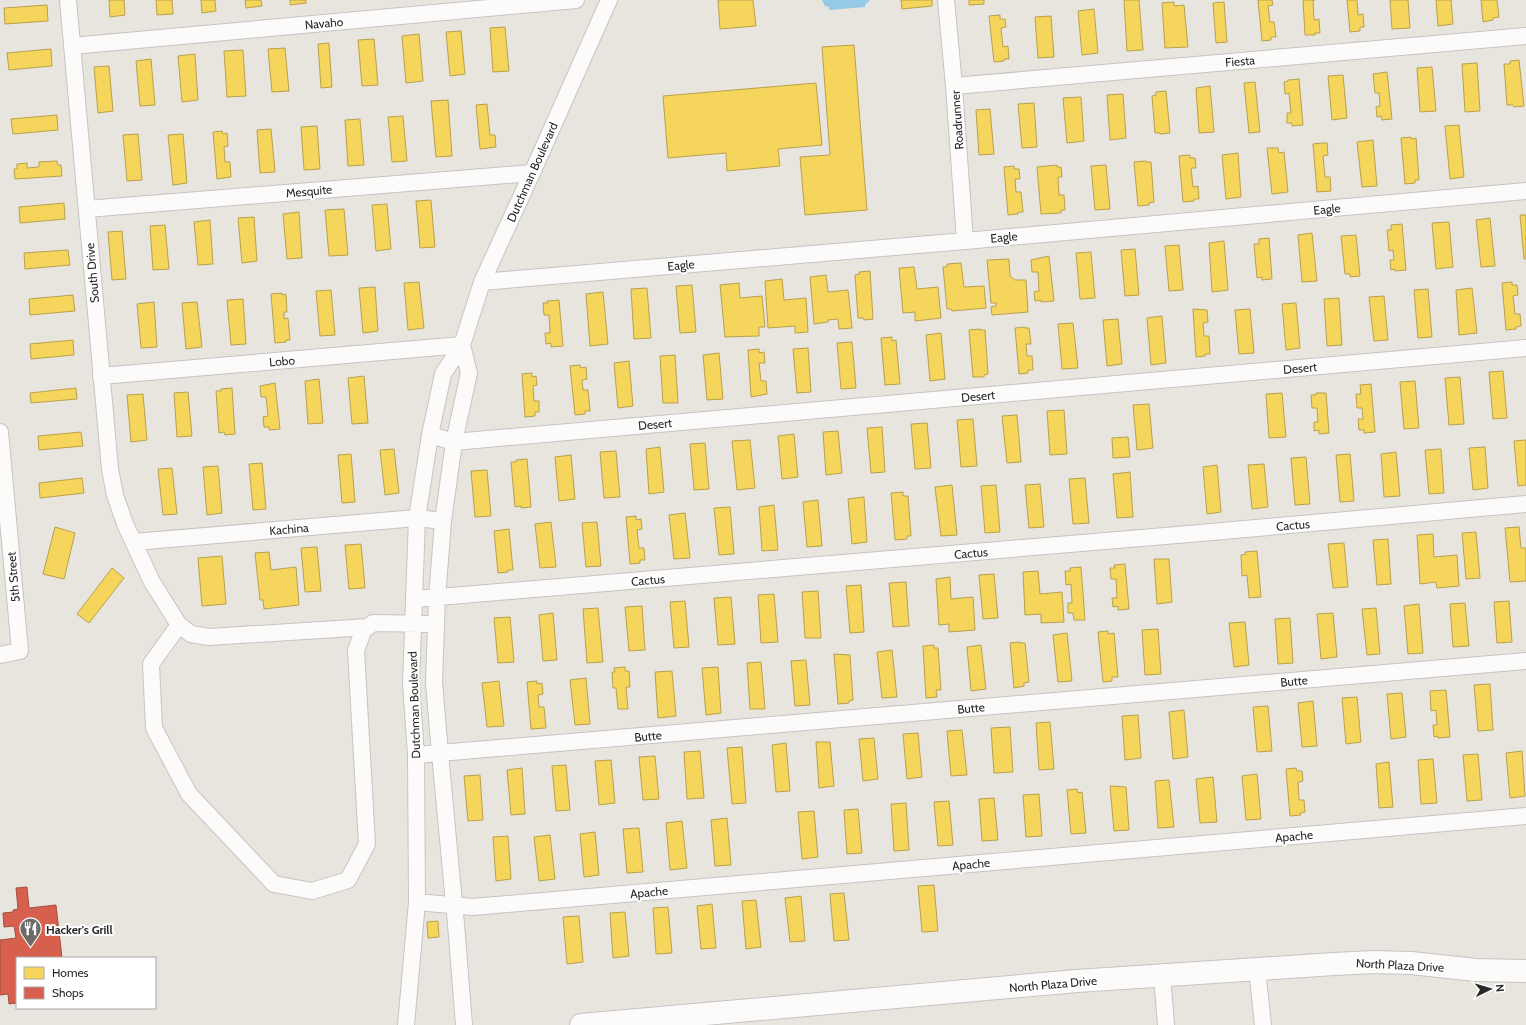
<svg xmlns="http://www.w3.org/2000/svg" width="1526" height="1025" font-family="Cabin,sans-serif">
<rect width="100%" height="100%" fill="#e8e5de"/>
<path fill="#95cae6" d="M822 0H870L865 5V7L829 10V7L825 6Z"/>
<path fill="#f6d55c" stroke="#b8a14d" d="M109 0H124L125 15 110 17Z
M156 0H172L173 14 157 15Z
M201 0H215L216 11 202 13Z
M245 0H261L262 6 246 8Z
M290 0H306V3L290 5Z
M718 0H753L756 26 720 29Z
M901 0H932V6L902 9Z
M969 0H984V4L969 5Z
M1124 0H1139L1143 50 1127 51Z
M1258 0H1272L1273 5 1268 6 1270 22H1274L1276 37H1271V40L1262 41Z
M1303 0H1315H1313L1314 20 1319 19 1320 33H1315V35H1305Z
M1347 0H1357L1358 15 1363 14 1364 27H1360V31L1350 32Z
M1390 0H1408L1410 28 1392 29Z
M1436 0H1451L1453 24 1438 26Z
M1481 0H1497L1499 17 1493 18V20L1483 22Z
M1174 2V6L1184 5 1188 47 1165 48 1162 3Z
M1224 2 1227 42 1216 43 1213 3Z
M47 5 48 21 5 24 4 8Z
M1094 9 1098 53 1082 55 1078 11Z
M1000 15V19H1005L1006 27 1001 28 1003 47 1008 46 1009 59H1004V61L994 62 989 16Z
M1051 16 1054 57 1038 58 1035 17Z
M505 27 509 71 493 72 490 28Z
M461 31 465 74 450 76 446 32Z
M419 34 423 81 406 83 402 36Z
M374 39 378 85 362 86 358 40Z
M329 43 332 87 321 88 318 44Z
M854 45 867 210 805 215 800 157 830 155 822 47Z
M285 48 289 91 272 92 268 49Z
M51 49 52 66 9 70 7 53Z
M243 50 246 96 227 97 224 51Z
M195 54 198 100 182 102 178 56Z
M151 59 155 105 140 106 136 61Z
M1519 60 1524 106 1514 107 1513 105H1507L1504 64H1510V61Z
M1477 63 1480 111 1465 112 1462 64Z
M109 66 113 111 98 113 94 67Z
M1432 67 1436 111 1420 112 1417 68Z
M1387 72 1392 119 1382 120 1381 116 1377 117 1376 107 1380 106 1379 93H1375L1373 74Z
M1343 75 1347 118 1332 120 1328 76Z
M1299 79 1303 125 1292 126V123H1287V113H1291L1289 93 1285 94 1284 82 1288 81V80Z
M1255 82 1260 132 1249 133 1244 83Z
M816 83 822 145 778 149 780 166 727 171 726 153 668 158 663 96Z
M1210 86 1214 132 1199 133 1196 88Z
M1166 91 1170 133 1160 134V133H1155L1152 96 1156 95V92Z
M1123 94 1126 138 1110 140 1107 95Z
M1081 97 1084 141 1067 143 1063 98Z
M448 100 452 156 436 157 431 101Z
M1034 103 1037 147 1022 148 1018 104Z
M487 104 490 135H495L496 147 480 149 476 105Z
M990 109 994 154 979 155 976 110Z
M57 115 58 130 13 134 11 119Z
M403 116 407 161 392 162 388 117Z
M360 119 364 165 348 166 345 120Z
M1459 125 1464 177 1450 179 1445 126Z
M317 126 320 169 304 170 301 127Z
M271 129 275 172 260 173 257 130Z
M222 131 223 134 227 133 228 146 224 147 225 162H230L231 177 217 179 213 132Z
M138 134 142 180 127 181 123 135Z
M183 134 187 183 173 185 168 135Z
M1411 137V139L1416 138 1419 180H1415V183L1405 184 1401 138Z
M1373 140 1377 186 1362 187 1357 142Z
M1322 143H1327L1328 155 1323 156 1325 177H1330L1331 191 1317 192 1313 144Z
M1267 148H1278L1279 153 1284 152 1288 192 1272 194Z
M1238 153 1241 197 1226 199 1222 155Z
M1190 155V158H1195L1196 168H1191L1193 187 1198 186 1199 199H1194V201L1183 202 1179 156Z
M57 161 58 165H61L62 176 15 179 14 169H17V164L27 163V168L39 167V162Z
M1146 161V162H1151L1154 202 1149 203V205L1138 206 1134 162Z
M1057 165V167H1061L1062 177H1058L1059 195H1064L1065 210H1061V213L1041 214 1037 167Z
M1106 165 1110 209 1095 210 1091 166Z
M1014 166V169H1019L1020 179H1015L1016 192H1021L1023 212H1018V214L1008 215 1004 167Z
M431 200 435 247 420 248 416 201Z
M64 203 65 219 20 223 19 207Z
M387 204 391 249 376 251 372 205Z
M344 209 348 255 329 256 325 210Z
M299 212 302 258 287 259 283 214Z
M1520 215H1526V259H1524Z
M254 217 257 261 242 263 238 218Z
M1490 218 1495 266 1481 267 1476 220Z
M210 220 213 264 198 265 194 222Z
M1449 222 1453 267 1436 269 1432 223Z
M1402 224 1406 270 1395 271V269L1391 270 1390 260H1394L1393 250 1389 251 1387 230H1391V225Z
M165 225 169 269 153 270 150 226Z
M122 231 126 279 112 280 108 232Z
M1312 233 1317 281 1302 282 1298 235Z
M1356 235 1360 276 1350 277V274H1345L1341 236Z
M1269 238 1272 279 1262 280V277L1257 278 1254 244H1259V239Z
M1224 241 1228 290 1212 292 1209 243Z
M1179 245 1183 290 1169 291 1165 246Z
M1135 249 1139 295 1125 296 1121 250Z
M68 250 70 265 25 269 24 253Z
M1091 252 1095 298 1080 299 1076 253Z
M1049 256 1054 301 1041 302V300L1035 301 1034 292 1039 291 1038 272H1032L1031 260Z
M1009 259 1010 276 1015 280H1026L1028 312 992 315 991 307 996 306V303H991L987 260Z
M961 263 964 287 984 286 986 308 952 311 951 309H947L943 267H947V264Z
M914 267 917 289 938 287 941 318 915 321V312L903 313 899 268Z
M870 271 873 319 864 320 863 318H858L855 275 860 274 859 272Z
M826 275 828 292 848 290 852 328 839 329 838 319 828 320V322L814 324 810 277Z
M782 279 784 300 806 298 808 332 795 333V326L768 328 765 281Z
M419 282 424 328 408 330 404 283Z
M1512 282V285H1517L1518 295 1513 296 1515 314H1520L1521 326 1516 327V329L1506 330 1502 283Z
M739 283 740 298 762 296 765 327H759V336L725 337 720 285Z
M692 285 696 332 680 333 676 286Z
M375 287 378 331 363 333 359 288Z
M647 288 651 338 634 339 631 289Z
M1472 288 1477 333 1459 335 1456 290Z
M1428 289 1432 337 1418 338 1414 290Z
M331 290 335 335 320 336 316 291Z
M603 292 608 344 590 346 586 294Z
M282 293V295L286 294 287 312H284V319L288 318 290 340H286V342L275 343 271 294Z
M73 295 75 311 30 315 29 299Z
M1384 296 1388 340 1374 341 1369 297Z
M1339 298 1342 345 1327 346 1324 299Z
M243 299 246 344 231 345 227 300Z
M559 300 563 346 551 347V343L546 344 545 333H550L549 315H544L543 303H548L547 301Z
M154 302 157 347 141 348 137 304Z
M197 302 202 347 186 349 182 303Z
M1296 303 1300 348 1286 350 1282 304Z
M1193 309 1207 310 1208 322 1203 323 1204 336H1209L1210 354H1205V356L1196 357Z
M1250 309 1254 353 1239 354 1235 310Z
M1162 316 1166 363 1151 365 1147 318Z
M1118 319 1122 364 1107 366 1103 320Z
M1073 323 1078 368 1062 369 1058 324Z
M1025 327V328H1029L1031 344H1026L1027 356H1032L1033 370H1028V373L1019 374 1015 328Z
M980 329V330H985L988 374 984 375V377H973L969 330Z
M941 333 945 379 930 381 926 335Z
M892 337V341L896 340 900 384 885 385 881 338Z
M73 340 74 355 31 359 30 344Z
M852 342 856 388 841 389 837 343Z
M808 348 811 392 797 393 793 349Z
M759 349V353L764 352 765 363H759L761 381H766L767 394 751 397 748 350Z
M719 353 723 399 707 400 703 355Z
M675 355 678 403H663L660 356Z
M629 361 633 406 618 408 614 363Z
M580 365 581 368 586 367 587 379 582 380 583 390H588L590 411H585V414L575 415 570 366Z
M1503 371 1507 418 1493 419 1489 372Z
M532 373V377L536 376 537 385 533 386 534 401H539V412H535V416L525 417 522 374Z
M364 376 368 423 352 424 348 378Z
M1460 377 1464 424 1449 425 1445 378Z
M319 379 323 423 308 424 305 381Z
M1415 381 1419 428 1404 429 1400 382Z
M275 383 280 429 269 430V427H264L263 417 268 416 266 397H261L260 386Z
M1371 384 1375 432 1364 433V430H1359L1358 419H1363L1362 408H1357L1356 394H1361L1360 385Z
M76 388 77 399 31 403 30 393Z
M232 388 235 434 225 435 224 432 219 433 216 391H221V389Z
M188 392 192 436 177 437 174 393Z
M1282 393 1286 437 1269 438 1266 394Z
M1316 393H1326L1329 433 1319 434V430L1314 431V422H1318L1317 408H1312L1311 395H1316Z
M143 394 147 440 131 442 127 395Z
M1149 404 1153 448 1137 450 1133 405Z
M1064 410 1067 454 1050 455 1047 411Z
M1017 415 1021 462 1007 463 1002 416Z
M973 419 977 466 961 467 957 420Z
M927 423 931 468 915 469 911 424Z
M882 427 885 472 871 473 867 428Z
M838 431 842 473 826 475 823 432Z
M81 432 83 446 39 450 38 436Z
M794 434 798 477 782 479 778 436Z
M1128 437 1130 457 1113 458 1112 438Z
M750 440 755 488 737 490 732 441Z
M1526 440V485L1518 486 1514 441Z
M705 443 709 489 694 490 690 444Z
M660 447 664 492 649 494 646 449Z
M1485 447 1488 488 1473 490 1469 448Z
M394 449 399 493 385 495 380 450Z
M1441 449 1444 493 1429 494 1425 450Z
M616 451 620 497 604 498 600 452Z
M1396 452 1400 496 1384 497 1381 454Z
M351 454 355 502 342 503 338 455Z
M1350 454 1354 501 1340 502 1336 455Z
M571 455 575 499 559 501 555 457Z
M1306 457 1310 504 1295 505 1291 458Z
M527 459 531 507 521 508V506L515 507 511 462H516V460Z
M262 463 266 509 253 510 249 464Z
M1264 464 1268 507 1252 509 1248 465Z
M1217 465 1221 512 1207 514 1203 467Z
M218 466 222 513 207 515 203 467Z
M172 468 177 514 163 515 158 469Z
M487 470 491 516 475 517 471 471Z
M1130 472 1133 517 1117 518 1113 474Z
M82 478 84 493 40 498 39 483Z
M1085 478 1089 523 1073 524 1069 479Z
M1040 484 1044 527 1029 528 1025 485Z
M952 485 957 535 941 536 935 487Z
M996 485 1000 532 985 533 981 486Z
M903 492V496H908L911 536H907V539L895 540 891 493Z
M864 497 867 542 852 544 848 499Z
M818 500 822 546 807 547 803 502Z
M774 505 778 550 762 551 759 507Z
M730 507 734 554 719 555 714 508Z
M685 513 690 558 674 559 669 515Z
M636 516V520L641 519 642 529 637 530 639 548H644L645 560H640V563L630 564 626 517Z
M551 522 556 567 540 568 535 524Z
M597 522 601 566 586 567 582 523Z
M55 527 75 533 64 579 43 574Z
M1519 527 1521 548H1526V581L1510 582 1505 528Z
M509 529 513 570H508V572L498 573 494 531Z
M1476 532 1480 578 1466 579 1462 533Z
M1433 534 1434 557 1457 555 1459 586 1437 588 1436 582 1420 584 1417 535Z
M1388 539 1391 584 1377 585 1373 540Z
M1344 543 1348 587 1333 588 1328 544Z
M361 544 365 588 349 589 345 545Z
M317 547 321 591 305 592 301 548Z
M1257 551 1261 597 1249 598 1247 575 1242 576 1241 555 1246 554 1245 552Z
M269 552 271 570 296 567 299 605 264 609 263 600H260L255 553Z
M222 556 226 604 202 606 198 558Z
M1154 559H1169L1172 602 1157 604Z
M1125 564 1129 609 1118 610V606L1113 607 1112 598H1117L1116 579H1111L1110 568H1115L1114 565Z
M1081 567 1085 620H1074L1073 613H1068V603H1072L1071 584 1066 585 1065 571H1070V568Z
M112 568 124 578 89 623 77 614Z
M1038 571 1040 594 1062 592 1064 622 1041 623V614L1025 615 1023 572Z
M994 574 998 618 983 619 979 575Z
M950 577 951 599 973 597 975 630 949 632V624L939 625 936 579Z
M906 582 909 626 893 627 889 583Z
M861 585 864 632 850 633 846 586Z
M818 591 821 638H805L802 592Z
M774 594 778 642 761 643 758 595Z
M731 597 735 644 718 645 714 598Z
M685 601 689 647 674 648 670 602Z
M1509 601 1512 642 1497 643 1494 602Z
M1465 603 1469 646 1453 647 1450 604Z
M1419 604 1423 653 1408 654 1404 606Z
M642 606 645 650 629 651 625 607Z
M598 608 603 662 587 663 583 609Z
M1376 608 1380 654 1367 655 1362 609Z
M553 613 557 660 543 661 539 615Z
M1333 613 1337 657 1321 659 1317 614Z
M510 617 514 662 498 663 494 618Z
M1290 618 1293 663 1278 664 1275 619Z
M1245 622 1249 665 1234 667 1229 623Z
M1158 629 1161 674 1145 675 1142 630Z
M1108 631V634L1114 633 1118 677H1112V681L1103 682 1098 632Z
M1067 633 1072 681 1058 682 1053 635Z
M1020 642V643H1025L1029 682 1024 683V686L1014 688 1010 643Z
M934 645V648H938L941 690H936L937 697 926 698 923 646Z
M981 645 986 689 971 691 967 647Z
M892 650 897 697 882 698 877 652Z
M834 654 850 655 853 700 849 701V703L838 704Z
M806 660 810 705 795 706 791 661Z
M761 662 765 709H750L747 663Z
M625 667V671H629L630 687H626L628 709H618L616 688H613L612 672H615L614 668Z
M718 667 721 713 706 715 702 668Z
M672 671 676 716 658 718 655 672Z
M586 678 590 724 575 725 570 680Z
M499 681 504 726 487 727 482 683Z
M537 681V684L542 683 543 694 538 695 539 707H544L546 728 531 729 527 682Z
M1490 684 1493 730 1478 731 1474 685Z
M1446 690 1450 737 1438 738V736L1434 737 1433 725H1437L1436 710 1431 711 1430 691Z
M1402 693 1406 737 1391 739 1387 694Z
M1357 697 1361 742 1346 744 1342 698Z
M1313 701 1317 746 1302 747 1298 703Z
M1268 706 1272 751 1257 752 1253 707Z
M1184 710 1188 757 1173 759 1169 712Z
M1138 715 1141 758 1125 760 1122 716Z
M1050 722 1054 769 1039 770 1036 723Z
M1010 727 1013 772 994 773 991 728Z
M962 730 967 775 951 776 947 731Z
M918 733 922 777 907 779 903 734Z
M874 738 878 779 863 781 859 739Z
M816 742H830L834 786 819 788Z
M786 743 790 791 776 792 772 745Z
M742 747 746 803 732 804 727 748Z
M700 751 704 798 687 799 684 752Z
M1522 751 1525 796 1510 798 1506 753Z
M1478 754 1482 800 1467 801 1463 755Z
M655 756 659 799 643 800 639 757Z
M1433 759 1437 803 1421 804 1418 760Z
M611 760 615 803 599 805 595 761Z
M1389 762 1393 807 1379 808 1376 764Z
M566 765 570 810 556 811 552 766Z
M522 768 525 814 511 815 507 770Z
M1296 768 1297 771H1302L1303 781 1298 782 1299 800H1304L1305 812 1300 813 1301 815 1290 816 1286 769Z
M1257 774 1261 819 1246 820 1242 776Z
M480 775 483 820 468 821 464 776Z
M1213 777 1217 822 1200 823 1196 779Z
M1169 780 1174 827 1158 828 1155 781Z
M1110 786 1126 787 1129 830 1114 831Z
M1077 789 1078 793 1082 792 1086 833 1071 834 1067 790Z
M1039 794 1042 836 1026 837 1023 795Z
M994 798 998 840 982 841 979 799Z
M949 801 953 845 938 846 934 802Z
M906 803 909 850 894 851 891 804Z
M858 809 862 853 847 854 844 810Z
M814 811 818 857 802 859 798 812Z
M727 818 731 865 715 866 711 820Z
M682 821 687 868 670 870 666 823Z
M639 828 643 872 627 873 623 829Z
M595 832 599 875 584 877 580 834Z
M550 835 555 879 539 881 534 837Z
M508 836 511 879 496 881 493 837Z
M934 885 938 931 922 932 918 886Z
M844 893 849 940 834 941 830 894Z
M801 896 805 941 790 942 785 898Z
M756 900 761 947 746 949 742 901Z
M712 904 716 948 701 949 697 906Z
M668 907 672 953 656 954 653 908Z
M625 912 629 956 613 958 610 913Z
M579 916 583 962 567 964 563 917Z
M438 921 439 937 428 938 427 922Z"/>
<path fill="#d6604d" stroke="#a25042" d="M27 887 29 908 56 905 62 958H17V1003L9 1004 8 994 0 995V940L16 938 14 926 4 927 3 913 13 912V910L18 909 16 888Z"/>
<g fill="none" stroke-linecap="round" stroke-linejoin="round">
<defs>
<path id="service" d="M68 0 110 469 115 495 125 524 152 582 179 625 151 664 154 728 189 794 274 884 312 891 348 880 367 844 356 651 363 631 373 623 436 624
M946 0 954 86 965 241
M72 46 576 0
M954 86 1526 36
M87 209 532 173
M482 282 965 241 1526 191
M462 345 469 373 454 442 443 521 437 598 434 682 440 754 456 924 464 1025
M101 376 462 345
M0 432 20 651 0 655
M430 435 454 442 1526 348
M134 542 417 518 443 521
M415 599 1189 534 1526 504
M179 625 191 634 209 637 368 627
M416 755 1526 661
M417 902 473 907 1526 816
M1257 969 1263 1025
M1162 976 1166 1025
M406 1025 417 902 416 755 411 684 417 518 430 435 443 374 462 345 482 282 532 173 609 0"/>
<path id="minor" d="M581 1025 1077 981 1334 964 1374 962 1411 963 1476 970 1526 971"/>
</defs>
<use href="#service" stroke="#c6c4c4" stroke-width="18"/>
<use href="#minor" stroke="#c6c4c4" stroke-width="24"/>
<use href="#service" stroke="#fcfbfa" stroke-width="16"/>
<use href="#minor" stroke="#fcfbfa" stroke-width="22"/>
</g>
<defs>
<symbol id="restaurant-pin" viewBox="-11 -11 22 30"><path d="M0 17L-7.5 6A9.5 9.5 0 1 1 7.5 6Z" fill="#6c6b68" stroke="#fff"/><path d="M-5-6h1v4h1v-4h1v4h1v-4h1v5L-1.5 .5V6h-2V.5L-5-1ZM5-6V6H3V1.5H1.5Q1.5-4 5-6Z" fill="#fff"/></symbol>
</defs>
<g fill-rule="evenodd">
<use href="#restaurant-pin" x="18" y="916" width="25" height="34"/>
</g>
<g text-anchor="middle" dominant-baseline="central" stroke-width="4" stroke-linejoin="round" paint-order="stroke">
<g font-size="12" fill="#292929" stroke="#fff">
<text transform="translate(324 23) rotate(-5)">Navaho</text>
<text transform="translate(1240 61) rotate(-5)">Fiesta</text>
<text transform="translate(957 120) rotate(-94)">Roadrunner</text>
<text transform="translate(532 172) rotate(-66)">Dutchman Boulevard</text>
<text transform="translate(309 191) rotate(-5)">Mesquite</text>
<text transform="translate(1327 209) rotate(-5)">Eagle</text>
<text transform="translate(1004 237) rotate(-5)">Eagle</text>
<text transform="translate(681 265) rotate(-5)">Eagle</text>
<text transform="translate(92 273) rotate(-95)">South Drive</text>
<text transform="translate(282 361) rotate(-5)">Lobo</text>
<text transform="translate(1300 368) rotate(-5)">Desert</text>
<text transform="translate(978 396) rotate(-5)">Desert</text>
<text transform="translate(655 424) rotate(-5)">Desert</text>
<text transform="translate(1293 525) rotate(-5)">Cactus</text>
<text transform="translate(289 529) rotate(-5)">Kachina</text>
<text transform="translate(971 553) rotate(-5)">Cactus</text>
<text transform="translate(13 577) rotate(-95)">5th Street</text>
<text transform="translate(648 580) rotate(-5)">Cactus</text>
<text transform="translate(1294 681) rotate(-5)">Butte</text>
<text transform="translate(414 705) rotate(-92)">Dutchman Boulevard</text>
<text transform="translate(971 708) rotate(-5)">Butte</text>
<text transform="translate(648 736) rotate(-5)">Butte</text>
<text transform="translate(1294 836) rotate(-5)">Apache</text>
<text transform="translate(971 864) rotate(-5)">Apache</text>
<text transform="translate(649 892) rotate(-5)">Apache</text>
<text transform="translate(1400 965) rotate(3)">North Plaza Drive</text>
<text transform="translate(1053 984) rotate(-5)">North Plaza Drive</text>
</g>
<g font-size="12" font-weight="bold" fill="#292929" stroke="#fff" text-anchor="start">
<text x="46" y="929">Hacker's Grill</text>
</g>
</g>
<rect x="16" y="957" width="140" height="52" fill="#ffffff" stroke="#a9a9a9"/>
<rect x="24" y="967" width="20" height="12" fill="#f6d55c" stroke="#a9a9a9"/>
<text x="52" y="977" font-size="12" fill="#292929">Homes</text>
<rect x="24" y="987" width="20" height="12" fill="#d6604d" stroke="#a9a9a9"/>
<text x="52" y="997" font-size="12" fill="#292929">Shops</text>
<g transform="translate(1490 989) rotate(85)" stroke="#ffffff" stroke-width="3" paint-order="stroke">
<path d="M0-3L7 15L0 10L-7 15Z" fill="#292929"/>
<text y="-6" font-size="11" font-weight="bold" text-anchor="middle" fill="#292929">N</text>
</g>
</svg>
